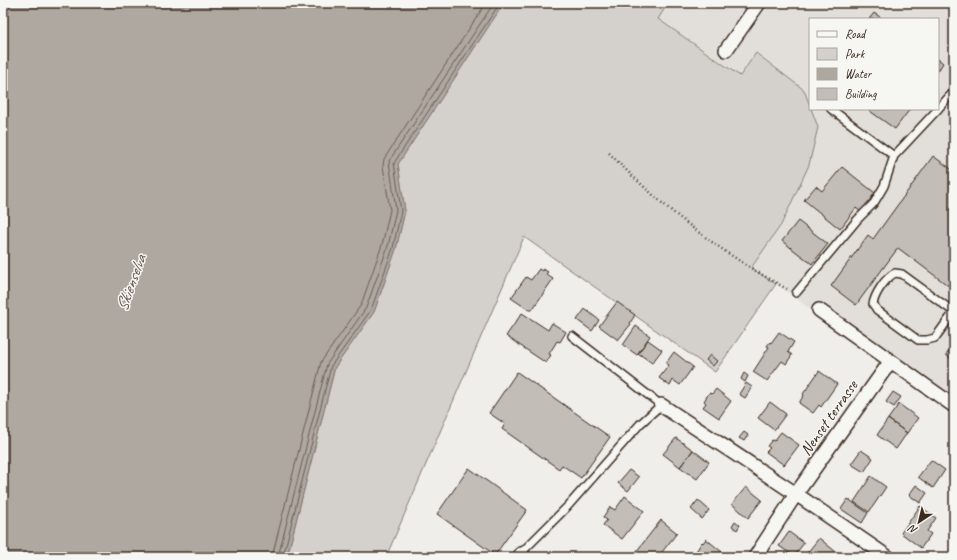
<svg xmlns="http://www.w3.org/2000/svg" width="957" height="560" font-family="Caveat,sans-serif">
<rect width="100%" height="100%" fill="#efeeea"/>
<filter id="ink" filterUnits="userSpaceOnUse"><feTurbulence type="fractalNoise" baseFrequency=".025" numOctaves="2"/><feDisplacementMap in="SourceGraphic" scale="8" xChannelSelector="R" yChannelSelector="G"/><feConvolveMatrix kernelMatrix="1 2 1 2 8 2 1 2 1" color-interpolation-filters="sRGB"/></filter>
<g filter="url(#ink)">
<path fill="#e2dfdb" d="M668 3H954V414L776 284 751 268 781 225 818 127 811 109H938V19H810V107L804 90 757 53 740 76 657 19Z"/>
<path fill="#d4d1cc" stroke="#887e75" d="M504 3H668L658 19 740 76 756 53 804 90 818 127 809 165 781 225 751 268 776 284 715 372 524 237 386 557H287L335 367 374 312 396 249 405 211 398 164Z"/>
<path fill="#afa8a1" stroke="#81766d" d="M3 3H504L398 164 405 211 396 249 374 312 335 367 287 557H3Z"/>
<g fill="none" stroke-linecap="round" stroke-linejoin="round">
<path stroke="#695c52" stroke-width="1" d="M272 557 321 362 361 305 382 245 390 210 383 166 384 159 486 3
M278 557 327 364 366 308 388 246 396 210 389 161 494 3
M283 557 331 366 371 310 393 248 401 211 394 163 500 3"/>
</g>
<path fill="#c2bdb7" stroke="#3b2a1e" d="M874 13 883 19H869Z
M938 59 943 63 938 71Z
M867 109H910L895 129Z
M933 156 954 171V290L898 248 856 305 831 286 868 235 873 239Z
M842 167 875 193 861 212 856 208 840 229 804 200 816 186 822 191Z
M798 221 828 244 812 264 782 241Z
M539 269 542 271 543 269 548 272 546 274 553 279 532 310H529L511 298 526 277 531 280Z
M617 302 635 315 630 323 631 324 618 340 599 326Z
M585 309 599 320 592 331 577 320Z
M522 313 548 330 552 323 566 332 560 342 557 341 549 354 551 355 546 363 506 336Z
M636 326 650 336 637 355 623 345Z
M779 332 794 342 788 352 792 355 786 364 782 361 767 381 753 372 769 347 767 346 770 342 771 343Z
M648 340 662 350 652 363 638 353Z
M954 344V361L946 355Z
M674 352 693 367 680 385 673 380 670 386 659 378 669 365 666 363Z
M710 355 717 361 713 366 706 360Z
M819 371 837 384 821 407 819 405 813 413 799 403 804 395 803 394Z
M517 372 610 437 581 478 562 465 559 469 502 429 505 424 489 413Z
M744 373 748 376 745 382 741 379Z
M746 383 752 387 745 398 739 394Z
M716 389 731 401 719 418 703 407 706 403 704 401 709 393 712 394Z
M893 392 901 397 894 407 886 402Z
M770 402 786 414 774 430 758 418Z
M899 404 918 418 907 433 888 419Z
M888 419 907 433 896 449 877 435Z
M744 432 748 435 744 441 739 438Z
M781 432 799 445 784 465 766 452 770 448 767 446 772 440 774 441Z
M676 438 693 450 680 467 663 454Z
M693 450 709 462 697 479 680 467Z
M861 450 873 458 864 472 851 464Z
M931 460 945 470 933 488 918 477Z
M954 461V470L950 467Z
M469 468 527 510 495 555 437 514Z
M629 470 639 477 628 491 618 483Z
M871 476 886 487 869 512 854 502Z
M916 485 927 493 920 503 909 495Z
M746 487 762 500 748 518 732 504Z
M625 496 644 511 622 539 603 525 607 520 603 517 610 507 615 510Z
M848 499 868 513 862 523 841 509Z
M698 500 709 510 702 519 691 509Z
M920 506 936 518 927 531 931 534 921 548 901 533Z
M661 520 677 533 658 557H634L637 553 636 552Z
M735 521 740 525 737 530 732 526Z
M789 532 804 543 794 556 779 546Z
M819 538 836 552 832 557H804Z
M706 539 722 552 719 557H688L692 551 695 553 702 542 703 543Z"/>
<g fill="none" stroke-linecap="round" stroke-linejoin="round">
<defs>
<path id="lane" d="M831 109 894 156
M938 109 954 91
M895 273 902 274 954 312 935 338 927 340H918L877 310 873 304C875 294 885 278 895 273Z
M796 293 858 219 874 203 884 186 894 156 938 109
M519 555 568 506 640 424 661 405 572 336"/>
<path id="street" d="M726 50 759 3
M819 310 954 406
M661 405 796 494 890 362
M521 554 524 557
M755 557 796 494 888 557"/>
</defs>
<use href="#lane" stroke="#3b2a1e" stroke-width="10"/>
<use href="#street" stroke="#3b2a1e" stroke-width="16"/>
<path stroke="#3b2a1e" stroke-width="2.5" stroke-dasharray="1 3" stroke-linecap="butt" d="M609 153C664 209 718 251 787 289"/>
<use href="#lane" stroke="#f6f6f2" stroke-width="7"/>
<use href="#street" stroke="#f6f6f2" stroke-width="13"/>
</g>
</g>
<g text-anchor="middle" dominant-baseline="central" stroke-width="3" stroke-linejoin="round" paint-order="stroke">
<g font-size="16" fill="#3b2a1e" stroke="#f6f6f2">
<text transform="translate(829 418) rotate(-55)">Nenset terrasse</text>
</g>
<g font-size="17" font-style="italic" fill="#64564c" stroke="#f6f6f2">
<text transform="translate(131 283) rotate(-70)">Skienselva</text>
</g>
</g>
<rect width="957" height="560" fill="none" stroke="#f6f6f2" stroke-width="16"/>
<rect x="8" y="8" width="941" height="544" fill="none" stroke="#3b2a1e" stroke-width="1.5" filter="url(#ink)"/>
<rect x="809" y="18" width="130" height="92" fill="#f6f6f2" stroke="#aba49d"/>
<rect x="817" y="31" width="20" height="6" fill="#f6f6f2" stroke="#aba49d"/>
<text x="845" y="38" font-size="12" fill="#3b2a1e">Road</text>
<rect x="817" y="48" width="20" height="12" fill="#d4d1cc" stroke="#aba49d"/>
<text x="845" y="58" font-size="12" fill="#3b2a1e">Park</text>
<rect x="817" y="68" width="20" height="12" fill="#afa8a1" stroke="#aba49d"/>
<text x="845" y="78" font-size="12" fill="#3b2a1e">Water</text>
<rect x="817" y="88" width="20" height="12" fill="#c2bdb7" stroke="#aba49d"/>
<text x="845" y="98" font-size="12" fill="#3b2a1e">Building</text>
<g transform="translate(919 522) rotate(215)" stroke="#f6f6f2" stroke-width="3" paint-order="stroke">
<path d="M0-3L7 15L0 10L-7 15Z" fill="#3b2a1e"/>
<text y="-6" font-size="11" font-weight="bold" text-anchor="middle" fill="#3b2a1e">N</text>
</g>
</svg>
